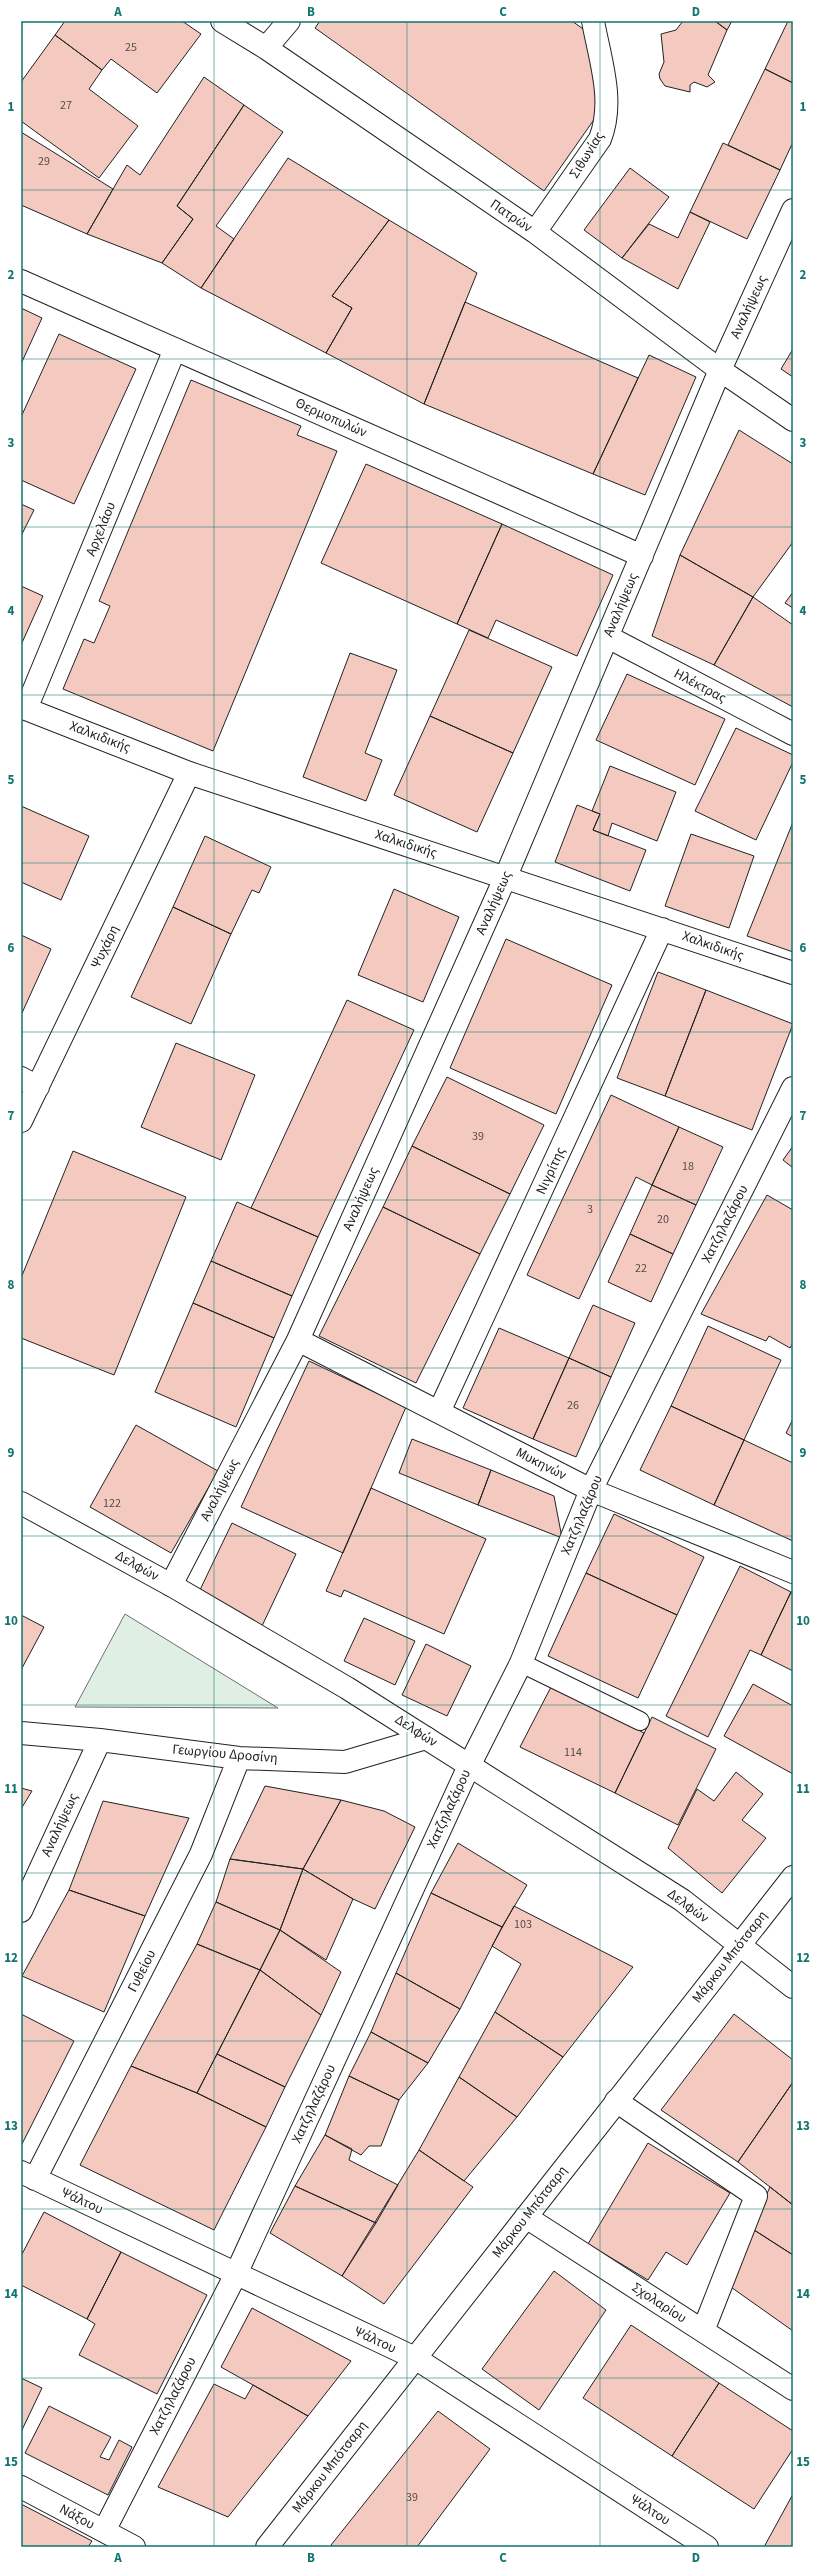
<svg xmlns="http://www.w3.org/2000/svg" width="814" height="2568" font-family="'Source Sans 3',sans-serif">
<rect width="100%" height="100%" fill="#fff"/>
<path fill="#e0efe3" stroke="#6f6f6f" d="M125 1614 278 1708 75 1707Z"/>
<path fill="#f3c9c0" stroke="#222" d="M65 21H182L201 34 157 93 111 59 102 70 55 35Z
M320 21H572L590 34 600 111 544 191 315 28Z
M683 21H715L727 30 708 75 715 82 707 87 694 82 690 85V92L665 86 660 79 659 74 664 62 661 34 676 30Z
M715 21H732L727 30Z
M788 21H793V83L765 69Z
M55 35 102 70 89 89 138 126 99 178 21 121V82Z
M765 69 793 83V142L780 170 728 145Z
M204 77 244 105 177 206 193 219 162 263 87 234 127 165 140 175Z
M244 105 283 132 216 226 234 239 201 288 162 263 193 219 177 206Z
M21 132 113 189 87 234 21 205Z
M723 143 780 170 747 239 690 212Z
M288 158 389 220 332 296 352 308 326 353 201 288Z
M630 168 669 197 622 258 584 230Z
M690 212 710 222 678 289 622 258 649 224 678 238Z
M389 220 477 273 424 404 326 353 352 308 332 296Z
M465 302 638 378 593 474 424 404Z
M21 308 42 318 21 364Z
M59 334 136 369 74 504 21 480V417Z
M793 349V377L781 369Z
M649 355 696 377 645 495 593 474Z
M191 380 301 426 297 435 337 451 213 751 63 689 84 639 94 643 110 606 99 601Z
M739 430 793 464V542L753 597 680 555Z
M366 464 502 524 457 624 321 563Z
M21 504 34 510 21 536Z
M502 524 613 575 577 656 496 620 488 638 457 624Z
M680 555 753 597 714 665 652 636Z
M21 586 43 596 21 645Z
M793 592V608L785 603Z
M753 597 793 625V707L714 665Z
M469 630 552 667 513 753 430 716Z
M350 653 397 670 365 753 382 760 366 801 303 777Z
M627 674 725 719 695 785 596 740Z
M430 716 513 753 477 832 394 795Z
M736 728 793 755V762L756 840 695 811Z
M610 766 676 792 657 841 612 823 608 836 593 830 600 814 592 811Z
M577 805 600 814 593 830 646 850 630 891 555 862Z
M21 806 89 836 61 900 21 882Z
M793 822V952L747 936Z
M691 834 754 856 729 928 665 906Z
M205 836 271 867 259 893 252 890 231 934 173 907Z
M394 889 459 917 423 1002 358 975Z
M173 907 231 934 191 1024 131 997Z
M21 935 51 949 22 1013H21Z
M506 939 612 985 556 1114 450 1068Z
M658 972 706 990 665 1096 617 1078Z
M706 990 793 1024 752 1130 665 1096Z
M347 1000 414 1030 318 1237 251 1208Z
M176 1043 255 1075 221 1160 141 1127Z
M447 1077 544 1125 510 1194 412 1146Z
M611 1095 679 1127 652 1185 636 1177 579 1299 527 1275Z
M679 1127 723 1147 696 1205 652 1185Z
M412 1146 510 1194 480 1254 383 1207Z
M793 1146V1168L783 1160Z
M73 1151 186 1197 114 1375 21 1338V1278Z
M652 1185 696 1205 673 1254 630 1234Z
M767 1195 793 1210V1343L790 1348 769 1336 766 1341 701 1314Z
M237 1202 318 1237 292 1296 211 1261Z
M383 1207 480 1254 416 1383 319 1336Z
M630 1234 673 1254 651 1302 608 1282Z
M211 1261 292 1296 274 1338 193 1303Z
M193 1303 274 1338 236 1427 155 1392Z
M593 1305 635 1323 611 1377 569 1358Z
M708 1326 781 1360 744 1440 671 1406Z
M499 1328 569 1358 533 1439 463 1408Z
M569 1358 611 1377 576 1457 533 1439Z
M309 1361 406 1407 343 1553 241 1507Z
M671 1406 744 1440 714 1505 640 1470Z
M793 1419V1437L786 1433Z
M136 1425 218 1471 171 1553 90 1507Z
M412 1439 491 1470 478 1505 399 1473Z
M744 1440 793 1463V1541L714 1505Z
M491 1470 554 1496 562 1538 478 1505Z
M371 1488 486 1539 444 1634 344 1590 341 1597 326 1591Z
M614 1514 704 1557 677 1615 586 1573Z
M232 1523 296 1554 262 1626 198 1594Z
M740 1566 791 1592 761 1655 750 1650 708 1737 666 1716Z
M586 1573 677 1615 638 1698 548 1656Z
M791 1592H793V1671L761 1655Z
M21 1615 44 1627 21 1670Z
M364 1618 415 1641 395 1685 344 1661Z
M426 1644 471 1666 447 1716 402 1695Z
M753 1684 793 1706V1774L724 1736Z
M552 1685 644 1733 615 1793 520 1747Z
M652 1717 716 1749 678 1825 615 1793Z
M736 1772 763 1794 742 1820 766 1838 722 1893 668 1848 697 1789 714 1801Z
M265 1786 341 1800 303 1869 230 1859Z
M21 1788 32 1791 21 1809Z
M341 1800 384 1811 415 1827 375 1909 353 1899 303 1869Z
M103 1801 189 1818 145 1916 69 1890Z
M458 1843 527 1885 502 1927 431 1893Z
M230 1859 303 1869 280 1930 216 1902Z
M303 1869 353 1899 326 1960 280 1930Z
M69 1890 145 1916 104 2012 22 1976Z
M431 1893 502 1927 460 2009 396 1973Z
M216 1902 280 1930 260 1970 197 1944Z
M514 1906 633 1967 563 2057 495 2012 521 1964 492 1946Z
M280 1930 341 1972 321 2015 260 1970Z
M197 1944 260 1970 197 2093 131 2066Z
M260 1970 321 2015 285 2087 217 2054Z
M396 1973 460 2009 428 2063 371 2032Z
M495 2012 563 2057 517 2117 459 2077Z
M21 2014 74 2041 21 2146Z
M734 2014 793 2060V2082L738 2162 661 2110Z
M371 2032 428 2063 399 2100 349 2076Z
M217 2054 285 2087 266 2127 197 2093Z
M131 2066 197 2093 266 2127 214 2230 80 2165Z
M349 2076 399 2100 381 2146H369L361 2155 325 2135Z
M459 2077 517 2117 464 2181 419 2150Z
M793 2082V2205L738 2162Z
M325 2135 352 2149 349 2160 398 2185 376 2223 295 2186Z
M648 2143 730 2193 687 2265 666 2252 648 2280 588 2244Z
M419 2150 473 2187 384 2304 342 2276Z
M295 2186 376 2223 342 2276 270 2233Z
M770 2187 793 2205V2255L751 2228Z
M44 2212 121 2252 87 2319 21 2285V2256Z
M751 2228 793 2255V2331L728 2285Z
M121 2252 207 2295 157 2394 79 2355 95 2324 87 2319Z
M554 2271 606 2310 539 2410 482 2369Z
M252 2308 351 2361 308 2416 221 2367Z
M631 2325 719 2383 672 2456 583 2398Z
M21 2378 42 2388 21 2432Z
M719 2383 793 2431V2449L754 2509 672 2456Z
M214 2384 245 2399 253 2385 308 2416 228 2517 158 2487Z
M49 2406 111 2437 100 2457 109 2460 119 2440 132 2447 108 2495 25 2453Z
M438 2411 490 2449 417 2547H334L331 2545Z
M793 2494V2547H764Z
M21 2504 92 2541 88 2547H21Z"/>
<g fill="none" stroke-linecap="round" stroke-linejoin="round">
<defs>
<path id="lane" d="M521 1663 640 1721"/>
<path id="street" d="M222 21 266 48 535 232 720 370 793 420
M266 48 289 21
M535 232 600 139C615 101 600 60 593 21
M21 281 642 556
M608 637 793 734
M21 707 189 773 793 973
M26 709 175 349
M21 1078 38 1087
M21 1121 189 773
M298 1340 591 1490 793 1572
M439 1412 662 929
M171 1585 298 1340 506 876 720 370 793 210
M21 1733 100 1740 239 1758 345 1762 426 1738
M21 1911 100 1740
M616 2101 756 2196 703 2331
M21 2172 415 2358 707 2547
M35 2179 201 1854 239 1758
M526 2217 793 2389
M21 2487 134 2547
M104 2531 236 2274 469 1766 521 1663 591 1490 793 1088"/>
<path id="secondary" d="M21 1503 171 1585 347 1688 682 1900 793 1987
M267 2547 793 1877"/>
</defs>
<use href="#lane" stroke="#222" stroke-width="20"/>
<use href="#street" stroke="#222" stroke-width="24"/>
<use href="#secondary" stroke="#222" stroke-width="24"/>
<use href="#lane" stroke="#fff" stroke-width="18"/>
<use href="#street" stroke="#fff" stroke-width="22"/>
<use href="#secondary" stroke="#fff" stroke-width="22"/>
</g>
<path fill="none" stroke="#0f766e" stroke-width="1" stroke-opacity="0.55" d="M214 21V2547M407 21V2547M600 21V2547M21 190H793M21 359H793M21 527H793M21 695H793M21 863H793M21 1032H793M21 1200H793M21 1368H793M21 1536H793M21 1705H793M21 1873H793M21 2041H793M21 2209H793M21 2378H793"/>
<g text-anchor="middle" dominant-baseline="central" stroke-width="3" stroke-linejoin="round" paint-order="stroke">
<g font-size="12" fill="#564c4a">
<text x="131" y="47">25</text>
<text x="66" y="105">27</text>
<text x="44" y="161">29</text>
<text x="478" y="1136">39</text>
<text x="688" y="1166">18</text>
<text x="590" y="1209">3</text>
<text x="663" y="1219">20</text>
<text x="641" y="1268">22</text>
<text x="573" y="1405">26</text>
<text x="112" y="1503">122</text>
<text x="573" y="1752">114</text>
<text x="523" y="1924">103</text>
<text x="412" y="2497">39</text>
</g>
<g font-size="14" fill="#222" stroke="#fff">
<text transform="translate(587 155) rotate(-58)">Σιθωνίας</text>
<text transform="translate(511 216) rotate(34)">Πατρών</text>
<text transform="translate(749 307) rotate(-65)">Αναλήψεως</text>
<text transform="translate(331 418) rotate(24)">Θερμοπυλών</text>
<text transform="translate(101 529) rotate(-68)">Αρχελάου</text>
<text transform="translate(621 605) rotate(-67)">Αναλήψεως</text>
<text transform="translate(700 686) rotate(28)">Ηλέκτρας</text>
<text transform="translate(100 737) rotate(21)">Χαλκιδικής</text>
<text transform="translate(406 844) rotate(18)">Χαλκιδικής</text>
<text transform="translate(494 903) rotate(-66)">Αναλήψεως</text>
<text transform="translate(713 946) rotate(19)">Χαλκιδικής</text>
<text transform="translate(105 947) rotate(-64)">Ψυχάρη</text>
<text transform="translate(551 1171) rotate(-65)">Νιγρίτης</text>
<text transform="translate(361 1199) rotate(-66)">Αναλήψεως</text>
<text transform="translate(725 1224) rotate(-63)">Χατζηλαζάρου</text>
<text transform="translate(541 1464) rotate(27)">Μυκηνών</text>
<text transform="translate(220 1490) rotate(-63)">Αναλήψεως</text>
<text transform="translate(582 1515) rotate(-67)">Χατζηλαζάρου</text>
<text transform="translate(137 1566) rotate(29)">Δελφών</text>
<text transform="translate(416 1731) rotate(33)">Δελφών</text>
<text transform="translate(225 1754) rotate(5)">Γεωργίου Δροσίνη</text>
<text transform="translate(449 1809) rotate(-65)">Χατζηλαζάρου</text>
<text transform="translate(60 1825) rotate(-65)">Αναλήψεως</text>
<text transform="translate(688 1906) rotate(36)">Δελφών</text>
<text transform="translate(730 1957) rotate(-52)">Μάρκου Μπότσαρη</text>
<text transform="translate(142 1971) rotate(-63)">Γυθείου</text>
<text transform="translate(314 2104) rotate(-65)">Χατζηλαζάρου</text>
<text transform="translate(82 2201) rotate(25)">Ψάλτου</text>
<text transform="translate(530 2212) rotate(-52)">Μάρκου Μπότσαρη</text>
<text transform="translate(659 2303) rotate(33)">Σχολαρίου</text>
<text transform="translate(375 2340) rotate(25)">Ψάλτου</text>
<text transform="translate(173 2396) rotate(-63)">Χατζηλαζάρου</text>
<text transform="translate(330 2467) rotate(-52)">Μάρκου Μπότσαρη</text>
<text transform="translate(650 2510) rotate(33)">Ψάλτου</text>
<text transform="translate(77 2517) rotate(28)">Νάξου</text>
</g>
</g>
<rect width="814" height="2568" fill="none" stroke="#ffffff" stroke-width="44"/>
<rect x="22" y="22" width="770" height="2524" fill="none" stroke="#0f766e" stroke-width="1.5"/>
<g font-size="13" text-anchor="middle" font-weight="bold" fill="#0f766e">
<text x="118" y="16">A</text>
<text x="311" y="16">B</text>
<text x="503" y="16">C</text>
<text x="696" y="16">D</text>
<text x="11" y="111">1</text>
<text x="803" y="111">1</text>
<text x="11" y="279">2</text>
<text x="803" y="279">2</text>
<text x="11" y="447">3</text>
<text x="803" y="447">3</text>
<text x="11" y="615">4</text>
<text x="803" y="615">4</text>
<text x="11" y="784">5</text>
<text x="803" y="784">5</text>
<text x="11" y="952">6</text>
<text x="803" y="952">6</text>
<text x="11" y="1120">7</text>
<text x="803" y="1120">7</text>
<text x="11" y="1289">8</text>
<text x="803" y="1289">8</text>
<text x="11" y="1457">9</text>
<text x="803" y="1457">9</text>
<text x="11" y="1625">10</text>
<text x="803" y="1625">10</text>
<text x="11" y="1793">11</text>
<text x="803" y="1793">11</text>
<text x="11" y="1962">12</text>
<text x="803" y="1962">12</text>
<text x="11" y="2130">13</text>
<text x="803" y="2130">13</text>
<text x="11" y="2298">14</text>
<text x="803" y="2298">14</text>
<text x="11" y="2466">15</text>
<text x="803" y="2466">15</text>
<text x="118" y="2562">A</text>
<text x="311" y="2562">B</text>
<text x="503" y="2562">C</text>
<text x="696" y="2562">D</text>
</g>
</svg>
